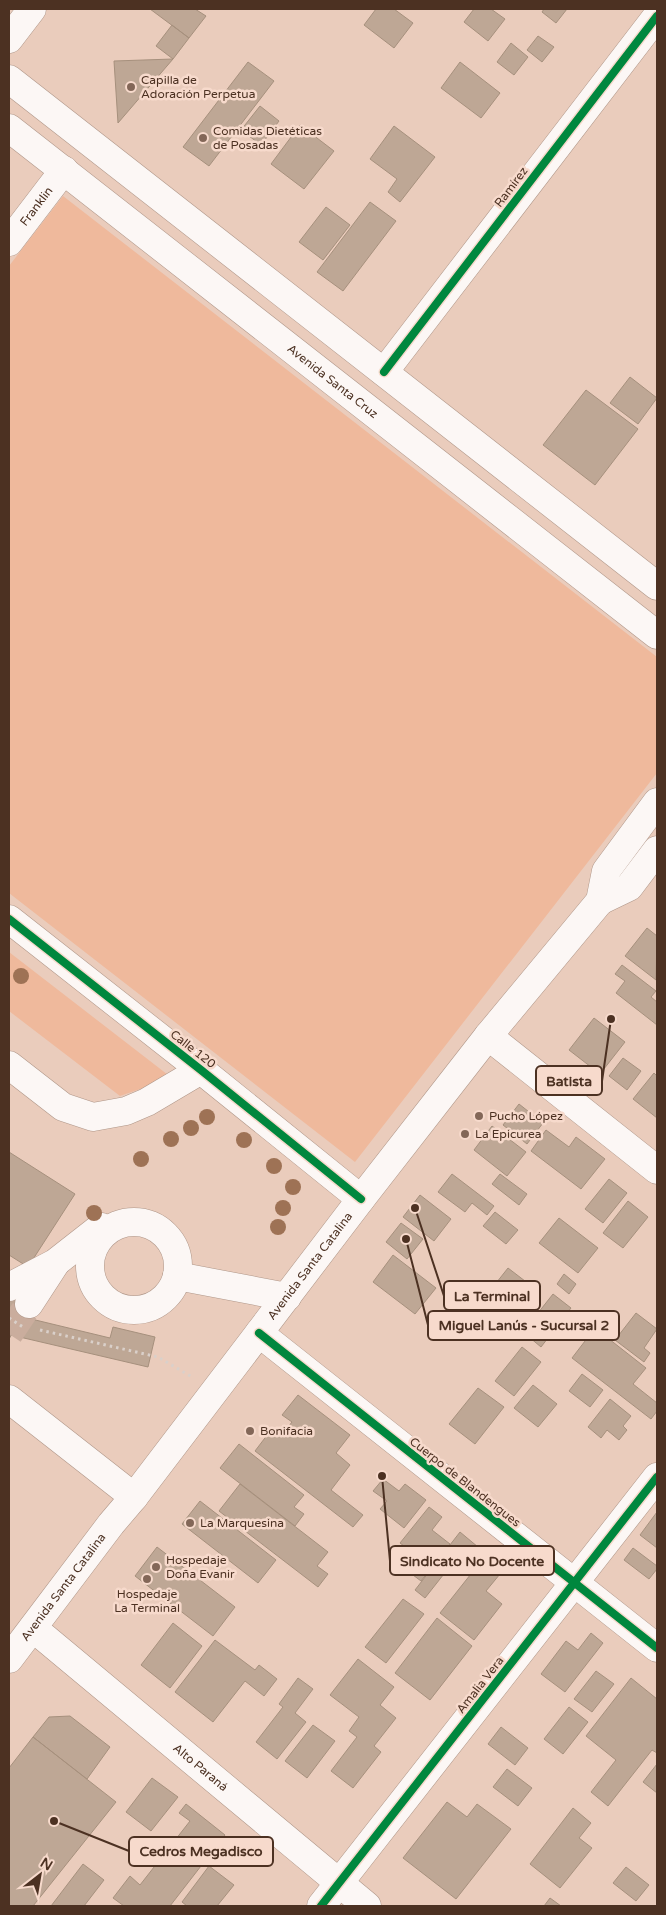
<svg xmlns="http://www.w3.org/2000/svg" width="666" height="1915" font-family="'Varela Round',sans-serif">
<rect width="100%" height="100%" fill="#eaccbc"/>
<path fill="#efb99c" d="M63 196 657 657V773L355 1162 9 893V266Z
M9 952 172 1078 120 1096 9 1011Z"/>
<path fill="#bea795" stroke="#a6907d" d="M150 9H195L206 16 189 38Z
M376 9H394L413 23 394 48 364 25Z
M474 9H491L505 19 488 41 464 22Z
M544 9H567L556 23 542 12Z
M172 25 189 38 173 59 156 46Z
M538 36 554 47 542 62 527 50Z
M511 43 528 57 514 75 497 62Z
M173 59 118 123 114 61Z
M248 62 274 81 209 166 183 147Z
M460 62 500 93 481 118 441 88Z
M260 106 279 121 261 145 241 130Z
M300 125 334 151 304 189 271 164Z
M394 126 435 157 400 202 388 192 397 179 370 159Z
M370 202 396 221 343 291 317 272Z
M326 207 350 225 323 260 299 242Z
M630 377 657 398 638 424 610 403Z
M586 390 638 429 595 485 543 445Z
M647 928 657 936 656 980 625 956Z
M622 965 656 991 651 997 657 1002V1025L616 993 625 981 615 974Z
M594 1018 625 1042 600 1074 569 1050Z
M623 1058 641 1071 627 1090 609 1076Z
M654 1073 657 1076V1118L633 1099Z
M519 1104 543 1123 527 1144 503 1125Z
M492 1126 526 1152 507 1176 474 1150Z
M546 1130 569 1147 576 1137 605 1159 581 1189 531 1151Z
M9 1152 75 1194 28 1267 9 1255Z
M452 1174 494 1206 487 1215 472 1203 465 1212 438 1192Z
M500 1174 527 1194 519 1205 492 1184Z
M609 1179 627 1193 603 1223 585 1209Z
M420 1195 451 1219 434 1241 403 1217Z
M628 1201 648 1217 623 1248 603 1233Z
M495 1212 518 1230 506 1244 483 1226Z
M559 1218 598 1248 578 1273 539 1243Z
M401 1223 423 1239 407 1259 386 1242Z
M393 1255 436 1288 415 1314 373 1282Z
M508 1268 538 1291 519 1315 489 1292Z
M564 1274 576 1284 569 1294 557 1284Z
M9 1291 30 1305 9 1339Z
M553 1294 571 1308 541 1347 523 1332Z
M636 1313 657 1329 644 1348 650 1353 644 1362 615 1340Z
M23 1317 110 1338 113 1327 155 1337 148 1367 11 1335Z
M595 1328 646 1368 633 1384 657 1403V1411L651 1419 572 1358Z
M522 1347 541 1362 514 1396 495 1381Z
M582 1374 603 1390 590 1407 569 1391Z
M533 1385 557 1404 538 1427 514 1408Z
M478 1388 504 1407 475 1444 449 1424Z
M298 1395 350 1435 336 1453 350 1465 331 1490 363 1515 353 1527 255 1451 271 1430 280 1437 292 1422 282 1415Z
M610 1399 631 1416 623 1426 627 1430 619 1440 607 1430 601 1438 588 1427Z
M239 1444 304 1495 294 1507 304 1514 295 1526 220 1468Z
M383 1479 399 1491 405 1484 426 1500 404 1528 380 1509 387 1501 373 1491Z
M240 1484 328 1552 317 1566 328 1574 318 1587 219 1511Z
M200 1501 276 1560 258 1583 182 1524Z
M429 1507 442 1517 432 1530 450 1544 421 1581 397 1563 408 1549 400 1543Z
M657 1512V1548L640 1535Z
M460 1532 478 1547 459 1572 451 1565 425 1598 415 1590Z
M157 1547 235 1607 213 1636 135 1576Z
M633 1548 657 1566V1569L649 1579 624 1560Z
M482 1560 500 1574 486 1591 502 1604 474 1640 440 1613Z
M403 1599 424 1614 386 1663 365 1647Z
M437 1618 472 1646 430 1700 395 1673Z
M173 1623 202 1646 170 1688 141 1665Z
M591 1633 603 1643 565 1692 541 1674 566 1641 578 1650Z
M215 1640 255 1670 259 1665 277 1679 264 1696 245 1681 213 1722 175 1692Z
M358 1659 394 1687 380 1705 396 1718 374 1746 381 1752 353 1788 331 1771 357 1737 349 1731 359 1717 330 1695Z
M596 1671 614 1684 592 1712 574 1699Z
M298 1678 313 1689 295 1713 306 1722 277 1759 256 1742 283 1707 279 1704Z
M631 1678 657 1699V1753L652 1750 608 1806 591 1792 616 1760 586 1736Z
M569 1707 588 1722 563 1754 544 1739Z
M70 1716 110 1747 87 1779 33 1737 49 1717Z
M313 1725 335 1741 307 1778 285 1761Z
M501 1727 528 1748 515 1765 488 1744Z
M33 1737 116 1802 33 1906H9V1768Z
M657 1764V1793L643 1782Z
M507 1769 532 1788 518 1806 493 1787Z
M152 1778 178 1797 151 1831 126 1812Z
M447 1802 467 1817 477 1804 511 1829 456 1899 403 1858Z
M186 1804 225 1835 170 1906H124L113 1898 130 1876 140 1885 190 1821 179 1813Z
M573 1808 591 1823 579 1838 592 1848 560 1888 530 1864Z
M83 1864 104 1880 84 1906H51Z
M209 1866 234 1885 217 1906H187L182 1902Z
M626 1867 649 1885 636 1901 613 1883Z
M550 1898 561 1906H544Z"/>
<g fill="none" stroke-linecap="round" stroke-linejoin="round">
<path stroke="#caad9d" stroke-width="28" stroke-dasharray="28 14" stroke-linecap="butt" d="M9 1334 29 1304"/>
<defs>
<g id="minor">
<path d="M9 39 32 9"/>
<path id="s1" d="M9 242 64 170"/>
<path d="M384 372 657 16"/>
<path d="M9 919 201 1070 361 1199"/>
<path d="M488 1036 657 1170"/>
<path d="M9 1065 63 1107 93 1117 126 1111 147 1102 201 1070"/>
<circle cx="134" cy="1266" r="44"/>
<path d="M177 1276 287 1297"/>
<path d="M9 1287 55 1263 101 1227"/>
<path d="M29 1304 55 1264"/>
<path d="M259 1333 657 1648"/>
<path d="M9 1399 134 1497"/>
<path id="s2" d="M33 1628 367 1906"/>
<path d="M321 1906 657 1477"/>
</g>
<g id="major">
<path d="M9 79 657 586"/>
<path id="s3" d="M9 128 657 635"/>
<path d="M600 901 629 887 657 850"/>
<path id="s4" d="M9 1659 111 1524 134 1497 361 1199 488 1036 600 901 606 871 657 802"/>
</g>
</defs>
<use href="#minor" stroke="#af9688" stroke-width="29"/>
<use href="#major" stroke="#af9688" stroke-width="29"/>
<path stroke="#dad0ca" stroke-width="3" stroke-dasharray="2.5 4" stroke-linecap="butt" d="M40 1330 158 1357 192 1377"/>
<use href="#minor" stroke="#fcf7f5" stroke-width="28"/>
<use href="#major" stroke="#fcf7f5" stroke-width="28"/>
<path stroke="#dad0ca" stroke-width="3" stroke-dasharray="2.5 4" stroke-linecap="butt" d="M9 1318 23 1327"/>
<defs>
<path id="cycleway" d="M384 372 657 16
M9 919 201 1070 361 1199
M259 1333 657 1648
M321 1906 657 1477"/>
</defs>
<use href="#cycleway" stroke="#f7dacc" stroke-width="11"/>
<use href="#cycleway" stroke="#00873e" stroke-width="8"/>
</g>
<g fill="#9e7255">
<circle cx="21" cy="976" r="8"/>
<circle cx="207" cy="1117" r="8"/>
<circle cx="191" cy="1128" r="8"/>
<circle cx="171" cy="1139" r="8"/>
<circle cx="244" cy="1140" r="8"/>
<circle cx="141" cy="1159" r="8"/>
<circle cx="274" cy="1166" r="8"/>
<circle cx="293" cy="1187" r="8"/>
<circle cx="283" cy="1208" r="8"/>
<circle cx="94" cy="1213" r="8"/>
<circle cx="278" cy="1227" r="8"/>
</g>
<g fill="#836758" stroke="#f7dacc" stroke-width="2">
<circle cx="131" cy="87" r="5"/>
<circle cx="203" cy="138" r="5"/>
<circle cx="479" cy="1116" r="5"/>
<circle cx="465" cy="1134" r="5"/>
<circle cx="250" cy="1431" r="5"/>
<circle cx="190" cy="1523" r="5"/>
<circle cx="156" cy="1567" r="5"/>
<circle cx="147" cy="1579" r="5"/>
</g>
<g text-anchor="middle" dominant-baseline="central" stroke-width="5" stroke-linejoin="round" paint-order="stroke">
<g font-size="12" fill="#4c3122" stroke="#f7dacc" text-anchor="start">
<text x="141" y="80">Capilla de<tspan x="141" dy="14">Adoración Perpetua</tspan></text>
<text x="213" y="131">Comidas Dietéticas<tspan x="213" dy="14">de Posadas</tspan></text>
<text x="489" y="1116">Pucho López</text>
<text x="475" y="1134">La Epicurea</text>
<text x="260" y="1431">Bonifacia</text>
<text x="200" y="1523">La Marquesina</text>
<text x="166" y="1560">Hospedaje<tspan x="166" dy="14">Doña Evanir</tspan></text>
<text x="147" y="1594" text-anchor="middle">Hospedaje<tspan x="147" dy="14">La Terminal</tspan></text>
</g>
<g font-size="12" fill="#4c3122" stroke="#f7dacc">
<text transform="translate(511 187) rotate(-53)">Ramírez</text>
<text stroke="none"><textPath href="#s1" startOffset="45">Franklin</textPath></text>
<text stroke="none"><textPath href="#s3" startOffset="411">Avenida Santa Cruz</textPath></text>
<text transform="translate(193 1049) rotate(38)">Calle 120</text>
<text stroke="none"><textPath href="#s4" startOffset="495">Avenida Santa Catalina</textPath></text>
<text transform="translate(465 1482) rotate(38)">Cuerpo de Blandengues</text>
<text stroke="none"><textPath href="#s4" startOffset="90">Avenida Santa Catalina</textPath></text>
<text transform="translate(480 1685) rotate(-52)">Amalia Vera</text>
<text stroke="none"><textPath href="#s2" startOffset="218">Alto Paraná</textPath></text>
</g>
</g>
<path fill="none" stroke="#4c3122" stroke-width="2" d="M611 1019L602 1081M415 1208L444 1296M406 1239L428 1325M382 1476L390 1561M54 1821L129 1851"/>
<g fill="#4c3122" stroke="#f7dacc" stroke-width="2">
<circle cx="611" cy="1019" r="5"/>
<circle cx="415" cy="1208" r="5"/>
<circle cx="406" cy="1239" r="5"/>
<circle cx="382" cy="1476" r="5"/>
<circle cx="54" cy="1821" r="5"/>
</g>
<g fill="#f7dacc" stroke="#4c3122" stroke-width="2">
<rect x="536" y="1066" width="66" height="29" rx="5"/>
<rect x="444" y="1281" width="96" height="29" rx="5"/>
<rect x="428" y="1311" width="191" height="29" rx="5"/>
<rect x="390" y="1546" width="164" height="29" rx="5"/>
<rect x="129" y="1837" width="144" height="29" rx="5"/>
</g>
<g font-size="14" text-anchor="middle" font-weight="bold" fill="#4c3122">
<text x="569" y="1086">Batista</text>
<text x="492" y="1301">La Terminal</text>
<text x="524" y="1330">Miguel Lanús - Sucursal 2</text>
<text x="472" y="1566">Sindicato No Docente</text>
<text x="201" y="1856">Cedros Megadisco</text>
</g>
<rect width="666" height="1915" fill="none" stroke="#4c3122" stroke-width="20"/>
<g transform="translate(40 1875) rotate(31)" stroke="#f7dacc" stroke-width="4" paint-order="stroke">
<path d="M0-4L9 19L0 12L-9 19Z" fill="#4c3122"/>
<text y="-8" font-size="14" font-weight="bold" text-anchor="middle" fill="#4c3122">N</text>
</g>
</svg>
